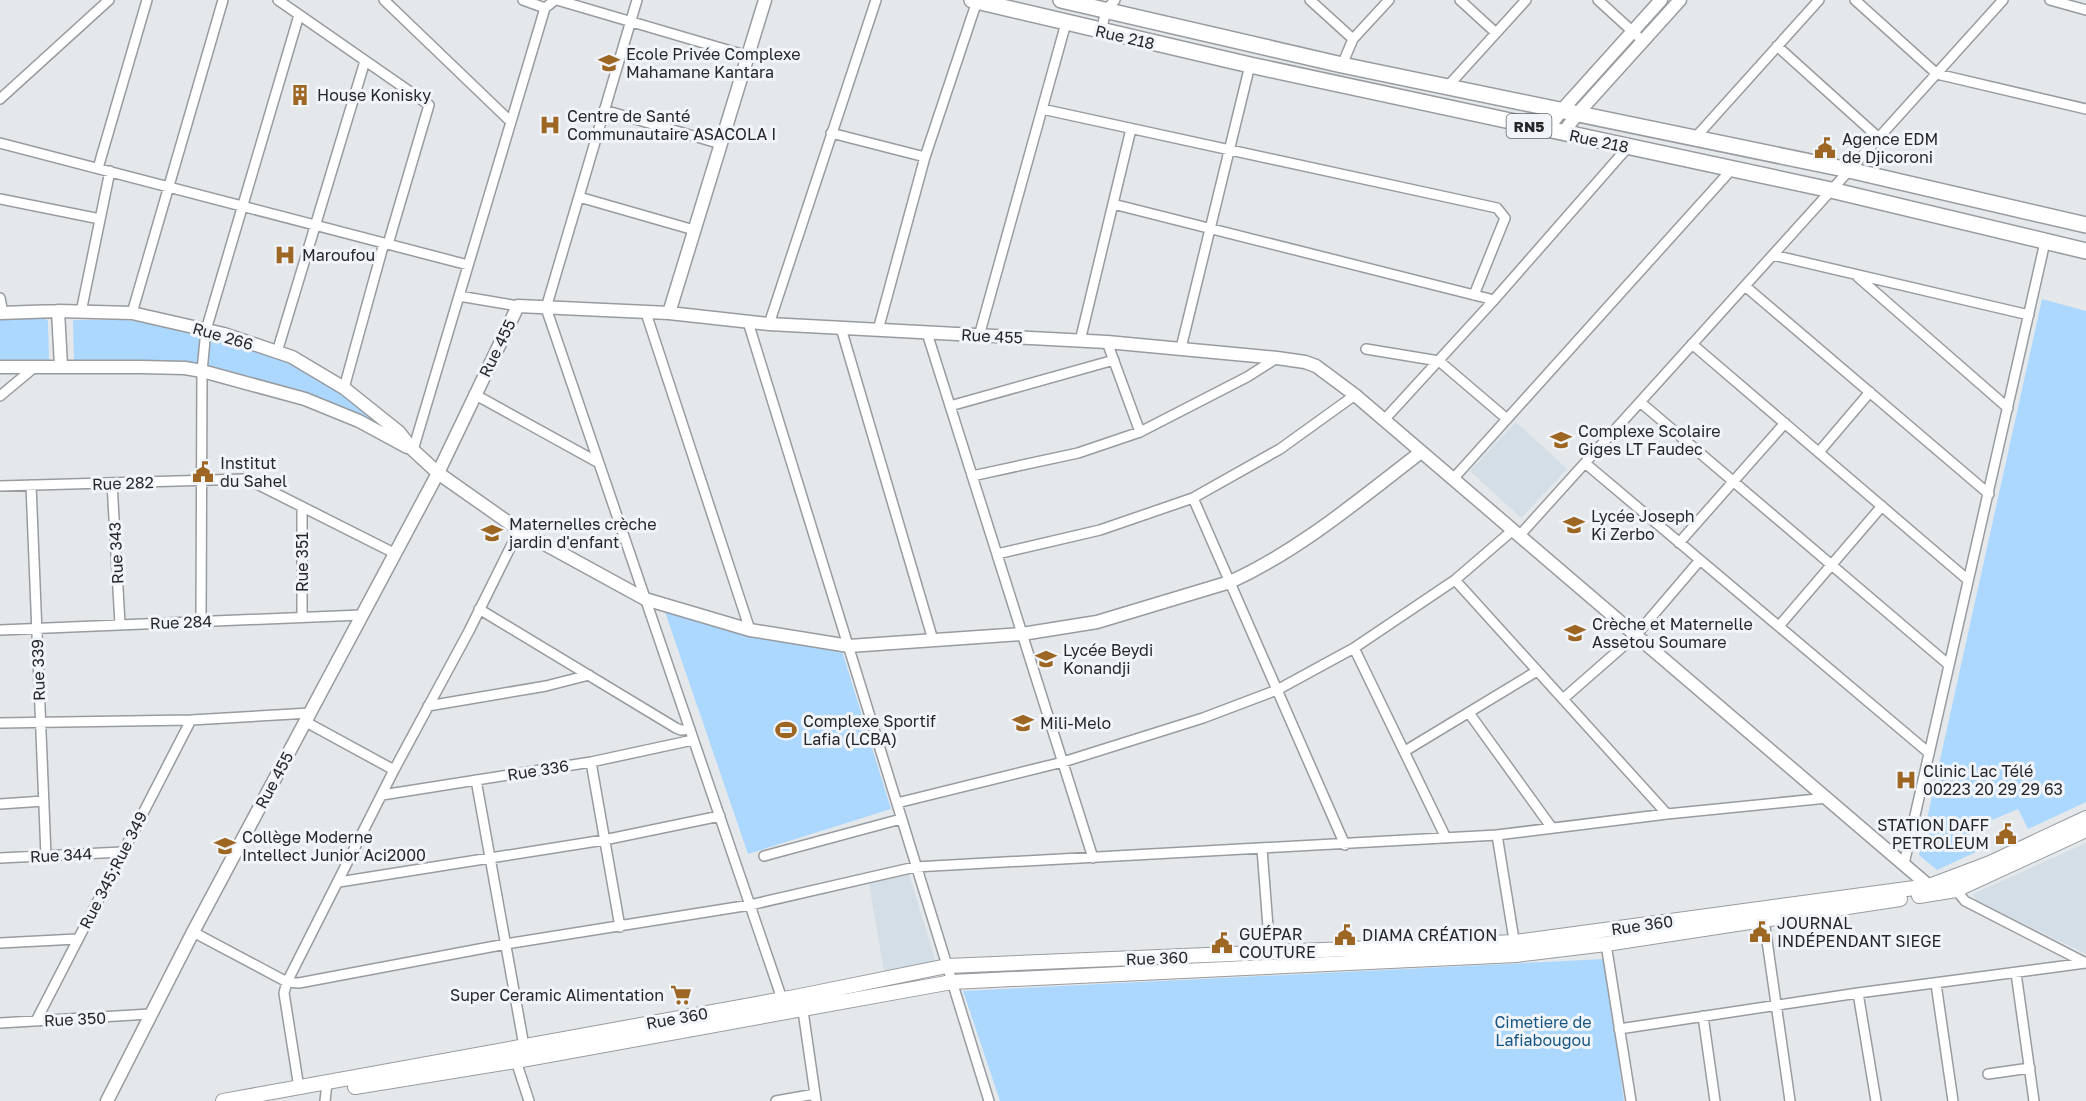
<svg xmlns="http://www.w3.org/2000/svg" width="2086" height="1101" font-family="'Golos Text',sans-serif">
<rect width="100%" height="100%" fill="#e4e8eb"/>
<path fill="#d4dee7" d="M1516 422 1567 469 1521 518 1470 471Z
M2086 843V954L1976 900 1973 894Z
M909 874 936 963 884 971 869 884Z"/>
<path fill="#acd7fe" d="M2042 299 2086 311V802L2028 829 2018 809 1968 830 1976 852 1937 870 1919 855Z
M42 317 48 321 49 361 0 363V318Z
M73 320H123L153 323 242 344 289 362 318 377 389 428 391 434 215 373 79 365 74 361Z
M663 606 842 651 891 809 748 854Z
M1605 959 1624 1101H1000L963 991Z"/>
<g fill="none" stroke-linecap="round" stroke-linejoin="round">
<defs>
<path id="minor" d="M278 0 429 105 388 244
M384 0 511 122
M523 0 545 8
M557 0 748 56
M637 0 546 308 782 999
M1310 0 1353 39
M1460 0 1496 33
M1598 0 1643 41
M1855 0 1937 74 2086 109
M2050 0 2086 10
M1101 32 1106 10 1115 0
M1777 46 1879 138
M1342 65 1353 39 1389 0
M1448 86 1526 0
M0 99 109 0
M1042 109 1497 208 1505 218 1474 295
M604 110 721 144
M831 133 925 157
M1694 139 1819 0
M0 143 468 265
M98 168 147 0
M579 197 694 230
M0 199 100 219
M1113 204 1494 300
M1773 255 2029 315
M1858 277 2008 408
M1745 286 1989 494
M459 296 518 306
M0 298 3 313
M81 312 110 171
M132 313 223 0
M646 313 750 630
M748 322C829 582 908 842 989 1101
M769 324 876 0
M841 328 933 640
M878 330 925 157 977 1
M927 333 1093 858
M979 336 1066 23
M1080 341 1131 129
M1107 342 1140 432
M1692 344 1968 580
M1181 348 1250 65
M1366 349 1439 361 1507 419
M277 352 365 61
M344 388 384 243
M474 394 599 463
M0 396 36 366
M1640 402 1949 665
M950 406 1114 360
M1384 420 1494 300 1628 147
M413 450 545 8 555 0
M1819 452 1870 392
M1585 463 1929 753
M972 476 1078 453 1140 432 1247 377 1277 358
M1453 479 1732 169
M112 483 120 624
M31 485 46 856
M0 486 247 479 394 553
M1193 498 1345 845
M1519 536 2003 0
M1679 543 1785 423
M997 554 1100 530 1193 498 1280 449 1355 395
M1455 580 1667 814
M479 609 676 728 681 730 690 729
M302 616V508
M201 622 202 371 206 330 299 15
M1779 626 1882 506
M0 630 361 615
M1354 648 1446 838
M1563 699 1636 635 1700 560
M428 706 546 686 589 675
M1469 713 1552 828
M306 722 394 770
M0 723 191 720 310 713
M1405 751 1537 671
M591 762 620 927
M476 780 524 1046
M382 795 591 762 693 740
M897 803 1063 762 1203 718 1277 690 1354 648 1455 580 1513 530
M0 804 44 801
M1497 835 1515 946
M1262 849 1270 953
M764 856 901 819
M0 858 122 852
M1904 864 2045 242
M339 882 604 840 720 816
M1956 890 1965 901 2086 963
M1764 920 1790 1101
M193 932 287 982 299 983 506 944 750 905 915 867 1497 835 1667 814 1827 798
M0 943 77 939
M1606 944 1631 1101
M2016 973 2034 1101
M1936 984 1953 1101
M1858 993 1876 1101
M802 1004 816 1101
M1703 1016 1715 1101
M36 1021 191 720
M0 1023 150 1014
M1619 1029 1858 993 2086 963
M516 1061 529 1101
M1988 1074 2030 1068
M299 1088 284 993 287 982 394 770 469 631 519 530
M325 1101 327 1083
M776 1101 815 1094"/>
<path id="tertiary" d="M1547 130 1561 111 1661 0
M1563 133 1578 113 1680 0
M58 311 61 366
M0 313 58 311 132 313 224 334 292 357 344 388 399 432 413 450 438 473 519 530 645 599 750 630 849 646 1022 634 1097 622 1230 582C1300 550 1360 499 1421 452
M669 313 765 0
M0 367H141L185 368 202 371 305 399 359 421 407 447
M107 1101 193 932 438 473 518 306 669 313 769 324 1107 342 1277 358 1305 362 1316 366 1355 395 1929 886 1931 892"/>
<path id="secondary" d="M1919 896 1956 890 2086 830
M355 1087 516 1061 952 982 1516 955 1606 944 1900 899
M223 1101 800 996 947 966 1515 942 1929 886 1990 863 2086 818"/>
<path id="trunk" d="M972 0 1250 65 1831 190 2086 251
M1061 0 1342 65 1849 170 2086 225"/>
</defs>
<use href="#minor" stroke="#989b9f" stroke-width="12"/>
<use href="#tertiary" stroke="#989b9f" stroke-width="15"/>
<use href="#secondary" stroke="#989b9f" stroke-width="16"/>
<use href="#trunk" stroke="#989b9f" stroke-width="18"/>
<use href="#minor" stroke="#fff" stroke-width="9"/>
<use href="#tertiary" stroke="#fff" stroke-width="12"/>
<use href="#secondary" stroke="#fff" stroke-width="14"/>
<use href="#trunk" stroke="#fff" stroke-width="15"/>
</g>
<defs>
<symbol id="school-bare" viewBox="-9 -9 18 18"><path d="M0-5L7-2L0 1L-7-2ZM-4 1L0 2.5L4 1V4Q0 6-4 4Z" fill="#9e6623" stroke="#f1f5f9" stroke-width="2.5" paint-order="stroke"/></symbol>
<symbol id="building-bare" viewBox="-9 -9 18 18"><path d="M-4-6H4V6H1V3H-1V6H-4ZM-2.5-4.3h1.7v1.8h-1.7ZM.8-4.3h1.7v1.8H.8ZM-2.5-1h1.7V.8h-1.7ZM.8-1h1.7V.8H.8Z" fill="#9e6623" stroke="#f1f5f9" stroke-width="2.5" paint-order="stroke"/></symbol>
<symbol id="hospital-bare" viewBox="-9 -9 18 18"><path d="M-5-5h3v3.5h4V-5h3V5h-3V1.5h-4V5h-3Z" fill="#9e6623" stroke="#f1f5f9" stroke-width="2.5" paint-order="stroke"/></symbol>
<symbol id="civic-bare" viewBox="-9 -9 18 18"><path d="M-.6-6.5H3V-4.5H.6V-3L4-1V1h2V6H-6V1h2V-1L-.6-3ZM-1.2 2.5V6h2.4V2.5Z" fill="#9e6623" stroke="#f1f5f9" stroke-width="2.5" paint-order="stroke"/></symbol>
<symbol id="stadium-bare" viewBox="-9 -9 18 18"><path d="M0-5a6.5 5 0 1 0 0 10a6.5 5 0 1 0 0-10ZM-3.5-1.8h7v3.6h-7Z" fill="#9e6623" stroke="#f1f5f9" stroke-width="2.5" paint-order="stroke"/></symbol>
<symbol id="supermarket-bare" viewBox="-9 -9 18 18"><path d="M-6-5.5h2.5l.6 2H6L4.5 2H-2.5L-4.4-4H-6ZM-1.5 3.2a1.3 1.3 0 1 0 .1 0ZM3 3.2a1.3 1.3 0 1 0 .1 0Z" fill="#9e6623" stroke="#f1f5f9" stroke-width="2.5" paint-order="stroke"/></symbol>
</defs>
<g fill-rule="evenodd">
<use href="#school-bare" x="594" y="48" width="30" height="30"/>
<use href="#building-bare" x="285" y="80" width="30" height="30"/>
<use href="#hospital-bare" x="535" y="110" width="30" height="30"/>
<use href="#civic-bare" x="1810" y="133" width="30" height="30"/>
<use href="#hospital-bare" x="270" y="240" width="30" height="30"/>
<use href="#school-bare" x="1546" y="425" width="30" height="30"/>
<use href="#civic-bare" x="188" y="457" width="30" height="30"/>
<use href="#school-bare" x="1559" y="510" width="30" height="30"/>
<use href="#school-bare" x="477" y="518" width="30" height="30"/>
<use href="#school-bare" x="1560" y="618" width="30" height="30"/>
<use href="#school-bare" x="1031" y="644" width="30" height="30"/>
<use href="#school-bare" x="1008" y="708" width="30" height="30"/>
<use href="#stadium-bare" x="771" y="715" width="30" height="30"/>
<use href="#hospital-bare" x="1891" y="765" width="30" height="30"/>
<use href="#civic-bare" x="1991" y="819" width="30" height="30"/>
<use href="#school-bare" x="210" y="831" width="30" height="30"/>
<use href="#civic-bare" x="1745" y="917" width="30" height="30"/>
<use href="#civic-bare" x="1330" y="920" width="30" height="30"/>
<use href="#civic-bare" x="1207" y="928" width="30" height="30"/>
<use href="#supermarket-bare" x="666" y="980" width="30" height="30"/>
</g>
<g text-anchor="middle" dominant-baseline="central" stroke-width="6" stroke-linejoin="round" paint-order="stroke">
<rect fill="#f1f5f9" stroke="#626567" stroke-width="1.5" x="1506.5" y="114" width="45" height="24" rx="4.5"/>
<g font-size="15" font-weight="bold" fill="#252728">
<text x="1529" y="126">RN5</text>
</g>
<g font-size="16" fill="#252728" stroke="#f1f5f9">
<text transform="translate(1125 37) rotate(13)">Rue 218</text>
<text transform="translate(1599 141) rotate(12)">Rue 218</text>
<text transform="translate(223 336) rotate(16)">Rue 266</text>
<text transform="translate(992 336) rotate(3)">Rue 455</text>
<text transform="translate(497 348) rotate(-64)">Rue 455</text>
<text transform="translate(123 483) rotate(-2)">Rue 282</text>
<text transform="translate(116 553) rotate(-93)">Rue 343</text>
<text transform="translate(302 562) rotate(-90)">Rue 351</text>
<text transform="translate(181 622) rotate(-2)">Rue 284</text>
<text transform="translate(38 670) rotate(-92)">Rue 339</text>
<text transform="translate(538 770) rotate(-9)">Rue 336</text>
<text transform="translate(274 780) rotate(-62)">Rue 455</text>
<text transform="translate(61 855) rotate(-3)">Rue 344</text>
<text transform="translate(113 870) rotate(-63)">Rue 345;Rue 349</text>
<text transform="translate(1642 925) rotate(-8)">Rue 360</text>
<text transform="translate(1157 958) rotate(-2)">Rue 360</text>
<text transform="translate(677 1018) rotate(-10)">Rue 360</text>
<text transform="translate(75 1019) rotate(-3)">Rue 350</text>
</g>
<g font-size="16" fill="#252728" stroke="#f1f5f9" text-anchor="start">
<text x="626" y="54">Ecole Privée Complexe<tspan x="626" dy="18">Mahamane Kantara</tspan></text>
<text x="317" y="95">House Konisky</text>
<text x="567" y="116">Centre de Santé<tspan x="567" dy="18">Communautaire ASACOLA I</tspan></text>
<text x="1842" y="139">Agence EDM<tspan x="1842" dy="18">de Djicoroni</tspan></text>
<text x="302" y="255">Maroufou</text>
<text x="1578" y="431">Complexe Scolaire<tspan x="1578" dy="18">Giges LT Faudec</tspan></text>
<text x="220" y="463">Institut<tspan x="220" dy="18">du Sahel</tspan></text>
<text x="1591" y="516">Lycée Joseph<tspan x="1591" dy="18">Ki Zerbo</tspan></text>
<text x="509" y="524">Maternelles crèche<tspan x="509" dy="18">jardin d'enfant</tspan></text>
<text x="1592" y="624">Crèche et Maternelle<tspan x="1592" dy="18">Assetou Soumare</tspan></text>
<text x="1063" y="650">Lycée Beydi<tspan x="1063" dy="18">Konandji</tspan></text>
<text x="803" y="721">Complexe Sportif<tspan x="803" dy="18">Lafia (LCBA)</tspan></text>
<text x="1040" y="723">Mili-Melo</text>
<text x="1923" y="771">Clinic Lac Télé<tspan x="1923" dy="18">00223 20 29 29 63</tspan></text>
<text x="1989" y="825" text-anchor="end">STATION DAFF<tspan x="1989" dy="18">PETROLEUM</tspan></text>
<text x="242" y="837">Collège Moderne<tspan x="242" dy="18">Intellect Junior Aci2000</tspan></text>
<text x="1777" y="923">JOURNAL<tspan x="1777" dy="18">INDÉPENDANT SIEGE</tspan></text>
<text x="1239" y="934">GUÉPAR<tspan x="1239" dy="18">COUTURE</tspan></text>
<text x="1362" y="935">DIAMA CRÉATION</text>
<text x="664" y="995" text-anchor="end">Super Ceramic Alimentation</text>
</g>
<g font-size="16" fill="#155584" stroke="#f1f5f9">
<text x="1543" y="1022">Cimetiere de<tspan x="1543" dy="18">Lafiabougou</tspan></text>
</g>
</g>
</svg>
